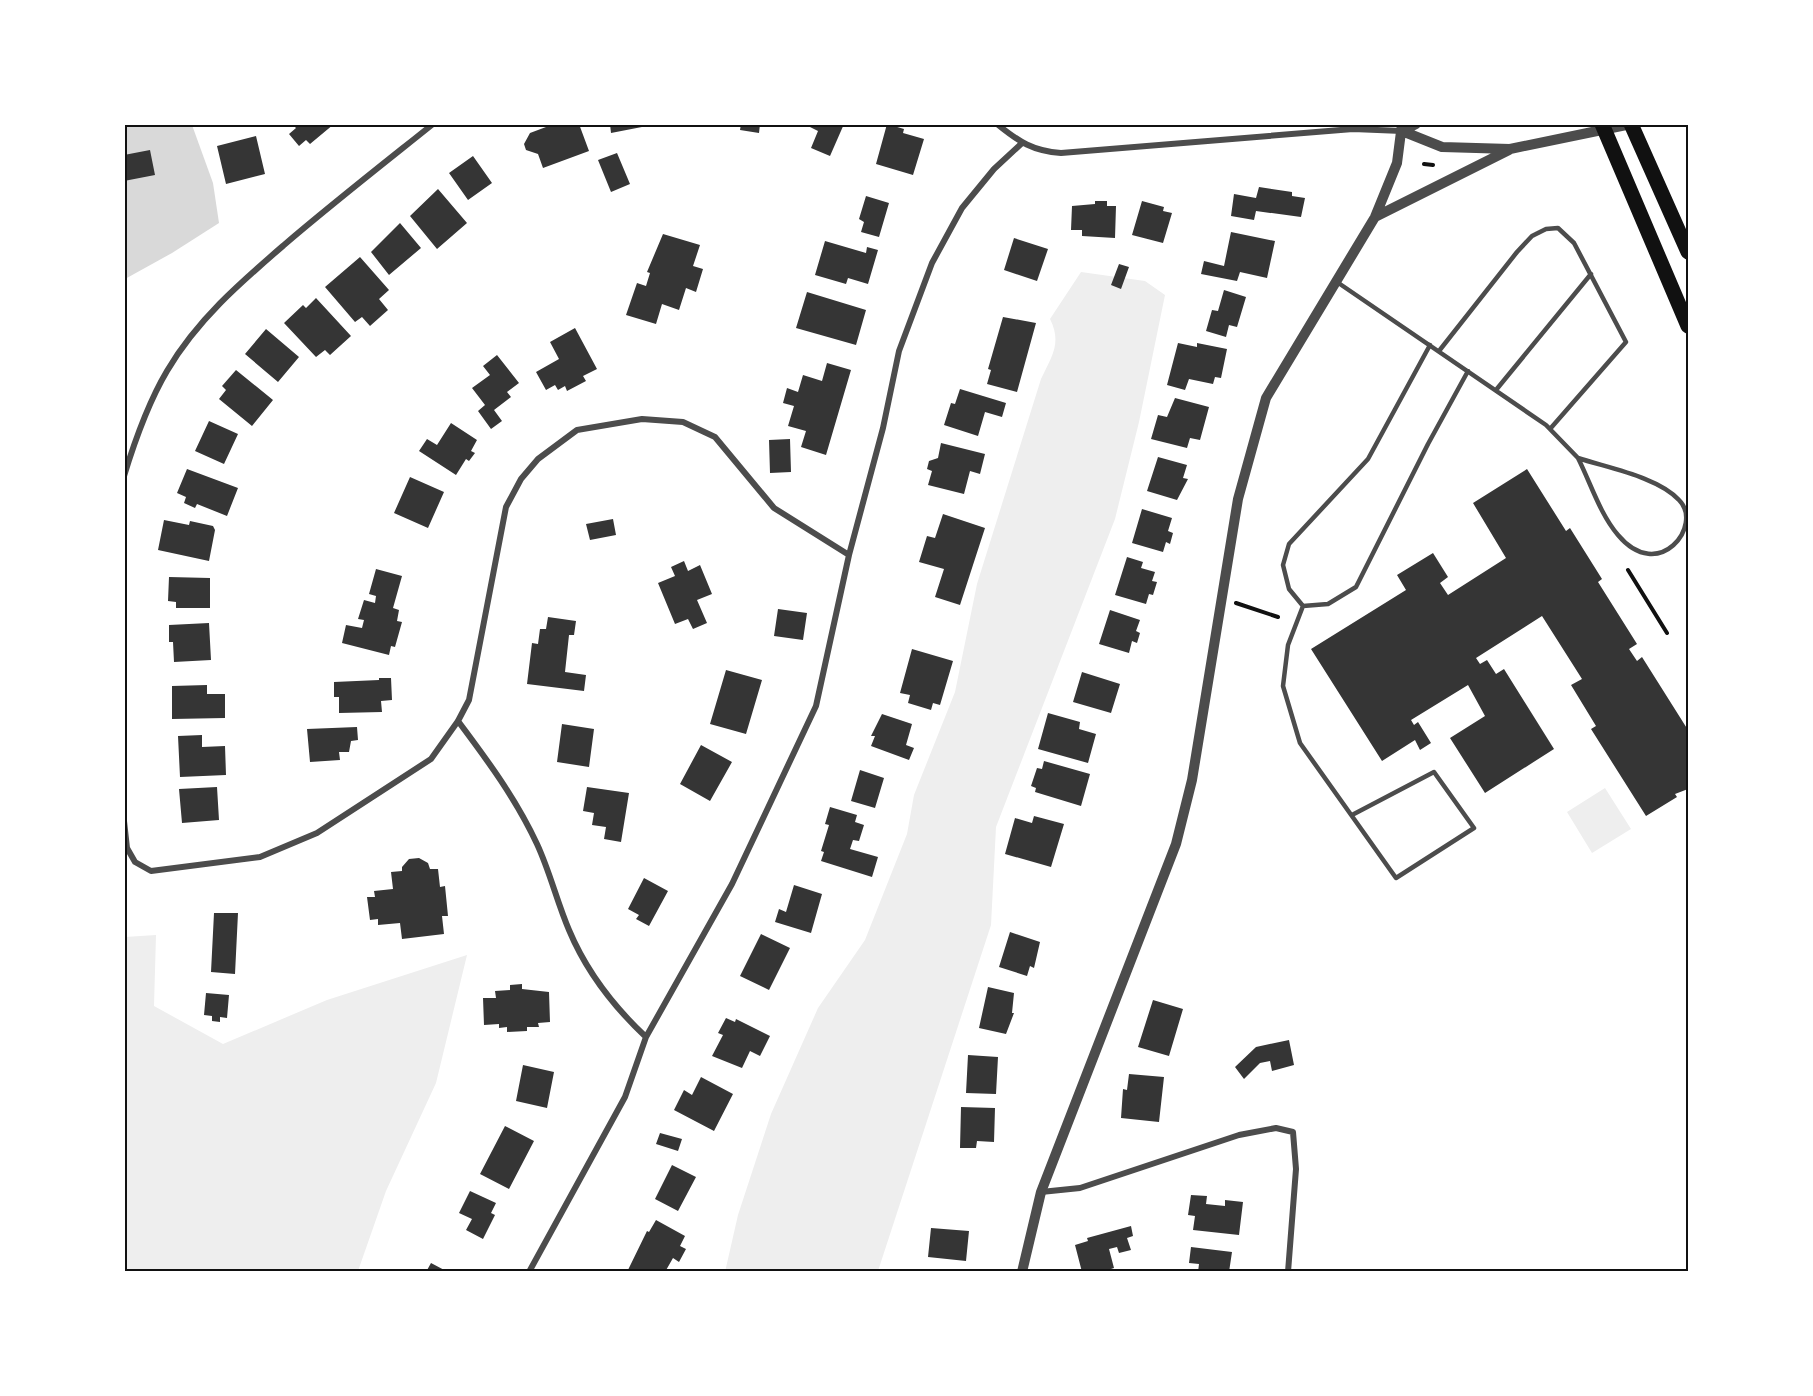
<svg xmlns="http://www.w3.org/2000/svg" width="1813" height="1396" font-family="Quicksand,sans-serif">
<rect width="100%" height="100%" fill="#fff"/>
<path fill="#eee" d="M1081 272 1145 281 1165 295 1139 422 1115 519 996 827 991 925 878 1271 725 1272 738 1215 771 1114 818 1008 865 940 907 834 914 795 955 692 977 584 1041 379C1052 356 1062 343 1050 319Z
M1605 788 1631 829 1592 853 1567 812Z
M156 935 154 1006 223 1044 327 1000 467 955 436 1083 386 1191 358 1271H125V937Z"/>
<path fill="#d9d9d9" d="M125 125H192L213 183 219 223 172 253 125 279Z"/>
<path fill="#353535" d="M292 124H334L310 144 306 140 299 146 289 134 296 128Z
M554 124H579L589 151 543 168 538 154 526 150 524 144 530 133Z
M610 124H647V126L611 133Z
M741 124H760L759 133 740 130Z
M804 124H844L830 156 811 148 818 131Z
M887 124 904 129 903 133 924 139 913 175 876 164Z
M256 136 265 174 226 184 217 146Z
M150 150 155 175 124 181V155Z
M617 153 630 184 611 192 598 160Z
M473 156 492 183 468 200 449 173Z
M1259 187 1292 192V196L1305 198 1301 217 1256 211 1254 220 1231 216 1234 194 1256 198Z
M438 189 467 223 437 249 410 216Z
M866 196 889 203 879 237 861 232 864 222 859 219Z
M1095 201H1107V206H1116L1115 238 1082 236V230H1071L1072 206 1095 204Z
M1142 201 1164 207 1163 211 1172 213 1163 243 1132 235Z
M400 223 421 248 389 275 371 252Z
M1231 232 1275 241 1267 278 1240 272 1237 281 1201 274 1204 261 1224 266Z
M663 234 700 245 693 266 703 269 696 292 686 288 679 310 662 304 656 324 626 315 637 283 646 286 650 273 647 272Z
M1014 238 1048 249 1037 281 1004 270Z
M825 241 866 253 867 247 878 250 868 284 848 278 846 284 815 275Z
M360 257 389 290 379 299 388 310 370 326 362 317 355 322 325 287Z
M1119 264 1129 267 1121 289 1111 285Z
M1224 290 1246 297 1237 327 1229 325 1226 337 1206 331 1212 310 1218 311Z
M807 292 866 310 856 345 796 328Z
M316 298 351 336 330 355 325 350 316 357 284 323 303 305 306 308Z
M1003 317 1036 323 1017 392 987 384 991 370 988 369Z
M575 328 597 369 583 376 586 381 567 391 565 386 558 390 555 385 546 390 536 372 559 359 550 342Z
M266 329 299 357 278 382 245 354Z
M1178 343 1197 347V343L1227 349 1221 378 1215 377 1213 384 1189 379 1185 390 1167 385Z
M497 355 519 383 507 392 511 397 494 410 502 421 491 429 478 411 485 405 472 388 490 375 483 366Z
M827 363 851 370 826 455 801 447 806 431 788 426 794 406 783 403 787 388 798 392 803 375 822 381Z
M236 370 273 400 252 426 219 399 226 390 222 386Z
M960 389 1006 403 1002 417 985 412 978 436 944 425 951 403 955 404Z
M1175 398 1209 407 1200 440 1190 438 1187 448 1151 439 1158 415 1167 417Z
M209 421 238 434 224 464 195 451Z
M451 423 477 440 471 451 475 453 469 461 466 459 456 475 419 451 427 439 437 445Z
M790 439 791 472 770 473 769 440Z
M941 443 985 454 980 474 970 471 964 494 928 485 932 471 927 469 929 461 938 458Z
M1158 457 1187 465 1183 478 1188 479 1177 500 1147 491Z
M187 469 238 488 227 516 197 504 195 508 184 503 186 497 177 493Z
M1527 469 1566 531 1570 528 1602 579 1598 582 1637 644 1629 649 1637 661 1642 657 1688 730V789L1675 794 1677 797 1646 816 1591 729 1596 726 1571 685 1582 679 1542 616 1476 658 1480 664 1487 660 1496 674 1504 669 1554 749 1485 793 1450 738 1485 716 1468 685 1411 720 1414 725 1418 722 1431 743 1420 750 1415 740 1382 761 1311 649 1406 590 1397 575 1433 553 1448 577 1440 583 1448 595 1506 558 1473 503Z
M410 477 444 492 428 528 394 513Z
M1142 509 1172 518 1168 531 1173 533 1170 544 1166 542 1163 552 1132 543Z
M943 514 985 528 960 605 935 597 944 569 919 562 927 536 935 538Z
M613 519 616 535 590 540 586 524Z
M164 520 189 525 190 521 213 526 215 530 209 561 158 550Z
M1127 557 1143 562 1141 568 1155 572 1152 581 1157 582 1153 595 1149 594 1146 604 1115 595Z
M684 561 688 571 700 565 712 594 697 600 707 623 693 629 688 619 675 624 658 583 675 576 671 567Z
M376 569 402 576 393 608 399 610 397 621 402 622 395 647 391 646 389 655 342 643 346 625 362 628 364 620 358 619 364 600 375 603 376 596 369 594Z
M169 577 210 578V608H176V602L168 601Z
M778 609 807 613 803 640 774 636Z
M1110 610 1140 620 1136 631 1140 633 1137 643 1132 641 1129 653 1099 644Z
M548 617 576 621 574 635H569L565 672 586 675 584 691 527 684 532 643 538 644 540 629H546Z
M209 623 211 660 174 662 173 642H169V625Z
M912 649 953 661 940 705 933 703 931 710 908 703 910 695 900 693Z
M726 670 762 680 746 734 710 724Z
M1082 672 1120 684 1111 713 1073 702Z
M379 678H391L392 700 381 701 382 712 339 713V697H334V682L379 680Z
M207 685V694H225V718L172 719V686Z
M1048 713 1080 722 1079 729 1096 734 1088 763 1038 749Z
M882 714 912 724 906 745 914 748 909 760 871 746 875 736H871Z
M562 724 594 729 589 767 557 762Z
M357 727 358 740 351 741 349 752H339L340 760 310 762 307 729Z
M202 735V747L225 746 226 775 180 777 178 736Z
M701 745 732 762 710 801 680 784Z
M1044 761 1090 774 1081 806 1035 792 1036 788 1031 786 1037 768 1042 769Z
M860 770 884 778 875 808 851 801Z
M217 787 219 820 182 823 179 789Z
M587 787 629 793 621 842 604 839 606 827 592 825 594 813 583 811Z
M830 807 857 815 855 822 864 825 859 841 853 840 850 849 878 857 872 877 821 861 824 852 821 851 829 825 825 824Z
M1034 816 1064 824 1051 867 1005 854 1015 818 1032 823Z
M419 858 428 863 430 869H438L440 887 445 886 448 916H442L444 934 402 939 400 923 378 925V919L370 920 367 897H375L374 891 393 889 391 872 402 871V867L409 859Z
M644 878 668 891 649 926 636 919 639 915 628 909Z
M794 885 822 894 811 933 775 922 779 909 786 912Z
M214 913H238L235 974 211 972Z
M1010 932 1040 942 1034 968 1030 966 1027 976 999 967Z
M761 934 790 948 769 990 740 976Z
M522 984V989L549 992 550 1022 538 1023 539 1027H527V1031L507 1032V1027L499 1028V1024L484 1025 483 998H496L495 991 510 990V985Z
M988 987 1014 993 1012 1013H1014L1006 1034 979 1028Z
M206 993 229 995 227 1018 220 1017V1022L212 1021V1016L204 1015Z
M1153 1000 1183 1009 1169 1056 1138 1047Z
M726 1018 735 1022 736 1019 770 1036 760 1056 750 1051 742 1068 712 1056 723 1035 718 1033Z
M1289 1040 1294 1065 1272 1071 1270 1061 1260 1063 1244 1079 1235 1067 1256 1047Z
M968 1055 998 1057 996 1094 966 1093Z
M523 1065 554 1072 547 1108 516 1101Z
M1129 1074 1164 1077 1159 1122 1121 1118 1123 1089 1127 1090Z
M701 1077 733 1094 714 1131 674 1110 684 1090 692 1095Z
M961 1107 995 1108 994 1142 977 1141 976 1148H960Z
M505 1126 534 1141 509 1189 480 1174Z
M660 1133 682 1139 678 1151 656 1144Z
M672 1165 696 1177 678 1211 655 1199Z
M470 1191 496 1203 491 1213 495 1215 483 1239 466 1230 472 1219 459 1213Z
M1191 1195 1207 1196 1206 1204 1225 1206V1200L1243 1202 1239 1235 1193 1230 1195 1216 1188 1215Z
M656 1220 685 1236 680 1246 686 1249 679 1262 673 1258 665 1272H627L647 1231 649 1232Z
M1131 1226 1133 1236 1127 1238 1131 1250 1119 1253 1117 1247 1109 1249 1114 1268 1102 1272H1082L1075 1245 1088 1241 1087 1238Z
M931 1228 969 1231 966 1261 928 1257Z
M1191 1247 1232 1252 1229 1272H1198L1199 1264 1189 1263Z
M431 1263 448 1272H426Z"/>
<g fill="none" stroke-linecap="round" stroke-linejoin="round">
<path stroke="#111" stroke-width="4" d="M1424 164 1433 165
M1628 570 1667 633
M1236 603 1278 617"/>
<path stroke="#4c4c4c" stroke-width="4.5" d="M1337 282 1546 425 1578 458
M1430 345 1368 459 1289 544 1283 565 1289 589 1303 606 1328 604 1356 587 1428 444 1468 371
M1439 351 1517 252 1532 236 1546 229 1558 228 1574 243 1626 342 1550 429
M1496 390 1591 274
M1578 458C1608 468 1658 477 1679 500 1704 525 1659 584 1618 535 1600 514 1591 484 1578 458Z
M1303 606 1288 645 1283 686 1300 743 1396 878 1474 828 1434 772 1352 815"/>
<path stroke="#4c4c4c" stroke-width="6" d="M997 124C1019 142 1033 151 1061 153L1353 129 1402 131
M124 476C135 440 148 403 167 371 197 320 240 283 284 245 333 203 383 164 433 124
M458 721C488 761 516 799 537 844 550 872 557 902 569 930 587 973 613 1006 646 1037
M124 821 127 848 135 862 151 871 260 857 317 833 431 759 458 721 469 700 506 507 521 479 538 459 577 430 642 419 683 422 715 437 774 508 849 555
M1041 1192 1080 1188 1239 1135 1276 1128 1293 1132 1296 1169 1288 1272
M529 1272 625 1097 646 1037 732 884 816 706 849 555 883 428 899 351 932 263 962 208 994 169 1021 144"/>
<path stroke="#4c4c4c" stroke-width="10" d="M1402 131 1442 147 1510 149 1631 124
M1402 131 1416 124
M1375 217 1509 150
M1022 1272 1041 1192 1176 844 1192 780 1238 499 1266 398 1375 217 1397 163 1402 124"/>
<path stroke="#111" stroke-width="15" d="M1602 124 1688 326
M1631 124 1688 252"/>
</g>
<rect width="1813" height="1396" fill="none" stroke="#ffffff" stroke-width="252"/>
<rect x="126" y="126" width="1561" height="1144" fill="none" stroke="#111" stroke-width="2"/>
</svg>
